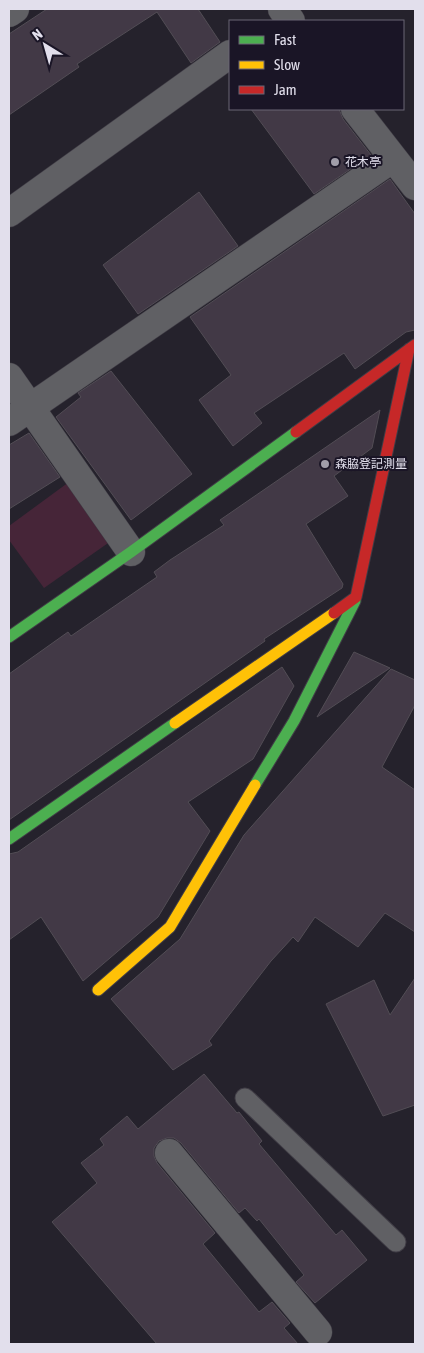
<svg xmlns="http://www.w3.org/2000/svg" width="424" height="1353" font-family="'Asap Condensed','Noto Sans JP',sans-serif">
<rect width="100%" height="100%" fill="#25222c"/>
<path fill="#462538" d="M69 482 111 541 44 588 9 540V526Z"/>
<path fill="#423946" stroke="#524d55" d="M47 9H198L220 42 191 63 157 12 77 64 79 67 9 115V34Z
M251 109H339L343 119 371 155 314 194Z
M390 179 415 214V330L406 332 355 369 344 353 254 413 262 423 233 446 199 400 231 375 190 317Z
M199 192 238 246 138 314 103 265Z
M111 371 192 474 131 520 56 417 81 397 78 393Z
M380 410 372 448 334 476 348 496 306 524 343 584 342 588 264 639 265 641 9 820V674L68 632 71 636 157 577 154 572 170 560 224 525 220 520Z
M29 433 60 477 9 509V445Z
M354 652 390 668 317 717Z
M282 667 294 686 253 759 188 802 210 831 158 917 83 981 41 917 9 940V854L18 852Z
M391 669 415 680V705L382 767 415 790V932L385 913 358 947 315 917 298 942 293 937 271 961 209 1041 212 1045 173 1070 111 999 180 939 244 835Z
M415 978V1105L383 1116 326 1004 374 980 390 1015Z
M204 1074 237 1113 239 1112 262 1141 259 1144 336 1235 342 1230 367 1260 315 1303 296 1282 304 1275 259 1219 257 1221 245 1208 239 1213 181 1143 174 1138H167L159 1141 154 1148V1156L157 1163 215 1233 203 1244 259 1312 272 1302 290 1323 284 1328 298 1344H157L52 1222 97 1183 81 1163 104 1145 100 1139 127 1116 138 1129Z"/>
<g fill="none" stroke-linecap="round" stroke-linejoin="round">
<defs>
<path id="lane" d="M245 1098 396 1242"/>
<path id="street" d="M282 9 291 21
M9 13 15 9
M355 109 415 186
M9 213 230 54
M9 377 131 552
M9 422 392 159
M169 1153 318 1332"/>
<path id="fast" d="M9 637 131 552 296 432
M255 785 294 721 355 601
M9 839 175 723"/>
<path id="slow" d="M175 723 334 613
M98 990 170 927 255 785"/>
<path id="jam" d="M296 432 415 345
M334 613 356 597 409 349"/>
</defs>
<use href="#lane" stroke="#403d46" stroke-width="21"/>
<use href="#street" stroke="#403d46" stroke-width="29"/>
<use href="#fast" stroke="#403d46" stroke-width="13"/>
<use href="#slow" stroke="#403d46" stroke-width="13"/>
<use href="#jam" stroke="#403d46" stroke-width="13"/>
<use href="#lane" stroke="#606064" stroke-width="19"/>
<use href="#street" stroke="#606064" stroke-width="28"/>
<use href="#fast" stroke="#4caf50" stroke-width="11"/>
<use href="#slow" stroke="#ffc107" stroke-width="11"/>
<use href="#jam" stroke="#c62828" stroke-width="11"/>
</g>
<g fill="#a09da9" stroke="#1a1526" stroke-width="2">
<circle cx="335" cy="162" r="5"/>
<circle cx="325" cy="464" r="5"/>
</g>
<g text-anchor="middle" dominant-baseline="central" stroke-width="4" stroke-linejoin="round" paint-order="stroke">
<g font-size="12" fill="#e2dfec" stroke="#1a1526" text-anchor="start">
<text x="345" y="162">花木亭</text>
<text x="335" y="464">森脇登記測量</text>
</g>
</g>
<rect width="424" height="1353" fill="none" stroke="#e2dfec" stroke-width="20"/>
<rect x="229" y="20" width="175" height="90" fill="#1a1526" stroke="#6a6675"/>
<rect x="239" y="36" width="25" height="8" fill="#4caf50" stroke="#6a6675"/>
<text x="274" y="45" font-size="15" fill="#e2dfec">Fast</text>
<rect x="239" y="61" width="25" height="8" fill="#ffc107" stroke="#6a6675"/>
<text x="274" y="70" font-size="15" fill="#e2dfec">Slow</text>
<rect x="239" y="86" width="25" height="8" fill="#c62828" stroke="#6a6675"/>
<text x="274" y="95" font-size="15" fill="#e2dfec">Jam</text>
<g transform="translate(45 45) rotate(323)" stroke="#1a1526" stroke-width="4" paint-order="stroke">
<path d="M0-4L9 19L0 12L-9 19Z" fill="#e2dfec"/>
<text y="-8" font-size="14" font-weight="bold" text-anchor="middle" fill="#e2dfec">N</text>
</g>
</svg>
